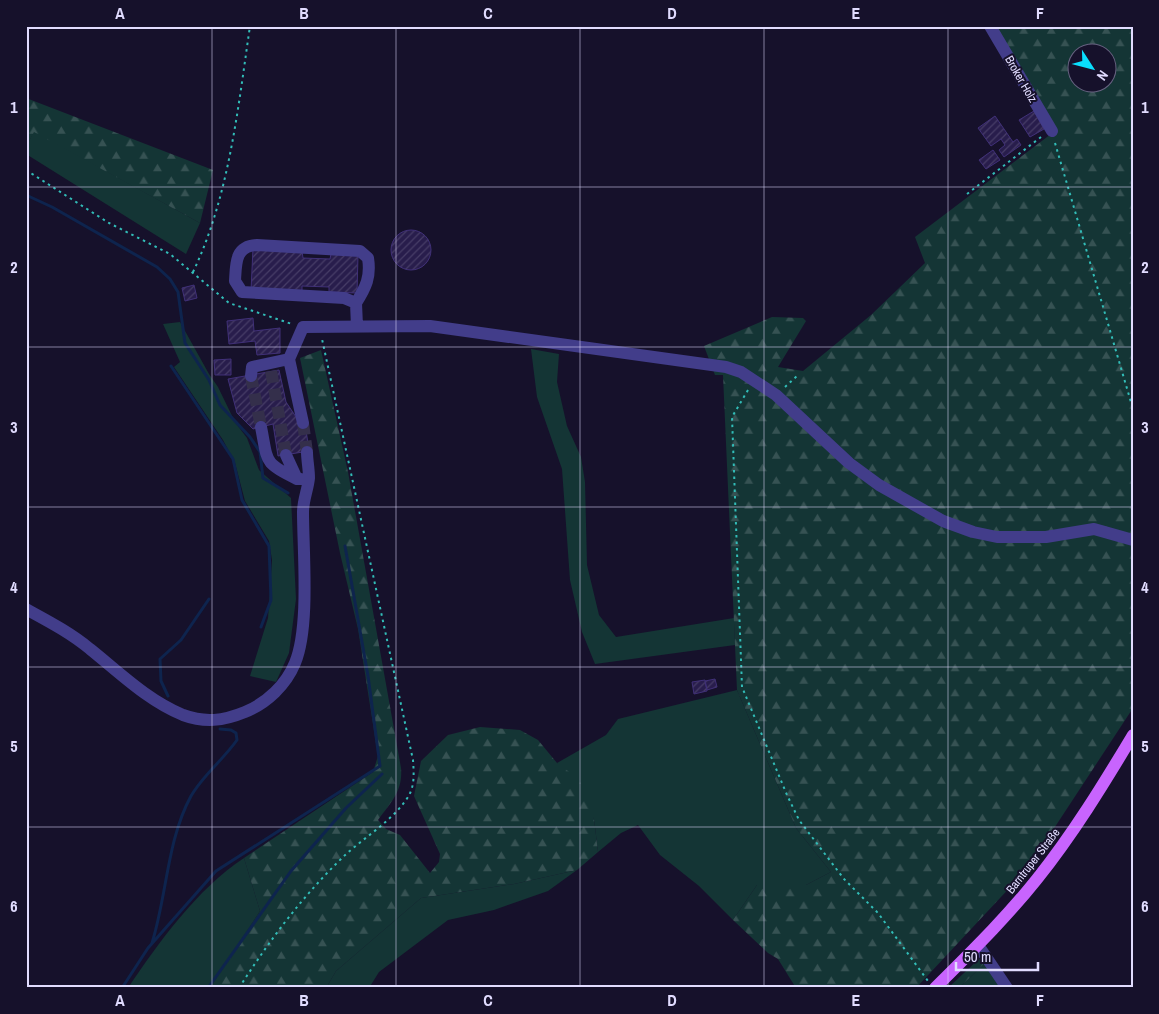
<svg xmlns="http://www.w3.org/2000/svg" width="1159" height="1014" font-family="'Archivo Narrow',sans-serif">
<defs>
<pattern id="forest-firs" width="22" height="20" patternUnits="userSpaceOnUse" patternTransform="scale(1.25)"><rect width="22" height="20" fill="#143535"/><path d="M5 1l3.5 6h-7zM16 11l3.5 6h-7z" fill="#365253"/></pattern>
<pattern id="building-hatch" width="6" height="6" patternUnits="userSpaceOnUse" patternTransform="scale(1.25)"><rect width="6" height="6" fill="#281d4c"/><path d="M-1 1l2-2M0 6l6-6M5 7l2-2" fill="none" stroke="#473d67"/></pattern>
</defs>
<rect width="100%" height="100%" fill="#16112b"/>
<path fill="#143535" d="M34 131 200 223 186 254 26 154V147Z
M180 322 209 374 218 387 235 422 247 438 259 470 291 498 296 599 289 653 276 682 250 676 268 618 272 560 269 541 245 501 235 463 223 440 174 367 180 362 163 324Z
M531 349 559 354 557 382 567 426 581 457 585 482 587 565 599 615 616 637 734 618 735 645 595 664 582 632 570 580 562 469 537 397Z
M737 690 796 828 831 872 806 885H757L733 920 699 886 660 855 638 825 621 833 598 852 594 819 557 763 606 735 618 719Z
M244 858 260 911 210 988H128C159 942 197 889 244 858Z
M577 870 548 891 494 910 448 920 379 972 369 988H326L336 971 421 898 514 884Z
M985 963 1000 988H959Z"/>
<path fill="url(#forest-firs)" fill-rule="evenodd" d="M993 26H1133V708L1028 868 916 988H796L778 959 768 953 733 920 757 885H806L831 872 796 828 737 690 723 375H715L704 346 772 317 803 318 806 321 778 367 803 371 871 315 925 263 915 237 1055 131ZM1076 52H1106V82H1076Z
M26 98 213 170 200 223 34 132 26 147Z
M321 350 348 472 401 768C403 791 391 802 378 820L386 829 400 835 430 873 439 862 440 854 414 796 421 761 448 735 480 727 520 730 538 740 557 763 579 779 594 819 598 852 577 870 514 884 421 898 336 971 326 988H210L260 911 244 858 373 772 378 756 358 629 340 553 300 358Z
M979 959 985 963 959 988H948Z"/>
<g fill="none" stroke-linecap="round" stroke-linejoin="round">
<path stroke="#0e244e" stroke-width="3" d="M26 195 52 207 157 267 170 279 178 292 185 343 209 380 220 405 250 437 260 452 263 478 288 493
M171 366 233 459 242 500 269 546 271 600 261 627
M168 696 161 681 160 659 181 640 209 599
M152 943C167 895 167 840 191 796 203 775 223 760 237 740L236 733 231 730 220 729
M122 988 148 948 216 871 380 766 368 676 345 546
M208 988 291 871 346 808 382 774"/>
</g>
<path fill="url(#building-hatch)" stroke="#403078" d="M1034 111 1044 129 1030 137 1019 120Z
M995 116 1013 142 1017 139 1021 145 1004 157 999 150 1005 145 1001 139 991 146 978 128Z
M993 150 1000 160 986 169 979 160Z
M391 250a20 20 0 1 1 40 0a20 20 0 1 1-40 0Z
M253 248 302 251 303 258 330 259 331 254 358 255 357 293 329 292V287L302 286V292L251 291Z
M194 285 197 298 185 301 182 288Z
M253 318 254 331 280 328V353L257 355 255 341 229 344 227 321Z
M231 359V375H215L214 360Z
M279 370 286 402 300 423H305L309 451 278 456 273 424 253 429 237 413 228 379Z
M715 679 717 687 707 690 705 681Z
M705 680 707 691 694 694 692 682Z"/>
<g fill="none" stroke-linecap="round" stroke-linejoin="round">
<path stroke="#342f4b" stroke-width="12" stroke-dasharray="12 6" stroke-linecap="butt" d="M271 371 286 455
M251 376 261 427
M303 423 307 452"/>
<path stroke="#32bdb8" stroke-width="2" stroke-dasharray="2.5 4" stroke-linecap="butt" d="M1055 143 1133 409
M26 170 109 223 170 254 229 303 292 324
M967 194 1041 137
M193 272C229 197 238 108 250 26
M785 387 798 375
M748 390 732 417 742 687 787 795 799 820 844 879 878 913 928 981
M239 988C269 941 301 898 341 859 361 839 389 824 406 800 415 788 414 775 413 760L322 339"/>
<path stroke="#423d8a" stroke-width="12" d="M990 26 1052 131
M356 303C366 287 371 277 368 258L360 251 257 245C235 246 236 263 235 281L242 292 344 298 356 303 357 326
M251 376 252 367 289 359
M303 423 289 359 303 327 430 326 726 367 741 372 776 395 849 463 879 485 943 521 973 532 997 537H1046L1094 529 1133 540
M261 427C268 462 263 463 297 479
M286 455 297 479H301
M26 609C48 621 71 633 90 649 120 673 147 700 183 715 205 723 223 721 245 712 267 703 286 685 295 663 310 627 303 552 303 512 303 500 308 489 309 478 309 469 307 460 307 452
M978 945 1007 988"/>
<path stroke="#c864fe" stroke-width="12" d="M935 988C970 953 1006 918 1037 879 1073 834 1103 785 1133 735"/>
</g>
<path fill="none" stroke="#e1dcff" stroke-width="1" stroke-opacity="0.55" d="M212 26V988M396 26V988M580 26V988M764 26V988M948 26V988M26 187H1133M26 347H1133M26 507H1133M26 667H1133M26 827H1133"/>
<g text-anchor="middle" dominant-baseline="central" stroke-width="4" stroke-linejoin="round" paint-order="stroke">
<g font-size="12" fill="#e1dcff" stroke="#16112b">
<text transform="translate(1021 79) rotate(60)">Broker Holz</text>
<text transform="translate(1033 861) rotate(-52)">Barntruper Straße</text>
</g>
</g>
<rect width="1159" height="1014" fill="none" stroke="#16112b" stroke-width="55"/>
<g transform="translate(1092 68) rotate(126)"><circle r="24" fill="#16112b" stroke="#676280"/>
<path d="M0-4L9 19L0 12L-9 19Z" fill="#0adefd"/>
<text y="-8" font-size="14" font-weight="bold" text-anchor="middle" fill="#e1dcff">N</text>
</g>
<path d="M956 962v8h82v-8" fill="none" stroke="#e1dcff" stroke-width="2.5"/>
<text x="964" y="962" font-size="15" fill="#e1dcff" stroke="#16112b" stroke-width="4" paint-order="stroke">50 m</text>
<rect x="28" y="28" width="1104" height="958" fill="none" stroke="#e1dcff" stroke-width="2"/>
<g font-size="16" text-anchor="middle" font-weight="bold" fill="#e1dcff">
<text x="120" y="19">A</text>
<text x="304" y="19">B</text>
<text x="488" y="19">C</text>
<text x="672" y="19">D</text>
<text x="856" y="19">E</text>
<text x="1040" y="19">F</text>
<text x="14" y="113">1</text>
<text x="1145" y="113">1</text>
<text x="14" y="273">2</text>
<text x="1145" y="273">2</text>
<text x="14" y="433">3</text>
<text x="1145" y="433">3</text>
<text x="14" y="593">4</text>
<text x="1145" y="593">4</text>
<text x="14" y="752">5</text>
<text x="1145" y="752">5</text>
<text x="14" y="912">6</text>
<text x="1145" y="912">6</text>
<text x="120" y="1006">A</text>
<text x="304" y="1006">B</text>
<text x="488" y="1006">C</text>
<text x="672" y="1006">D</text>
<text x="856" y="1006">E</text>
<text x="1040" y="1006">F</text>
</g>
</svg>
